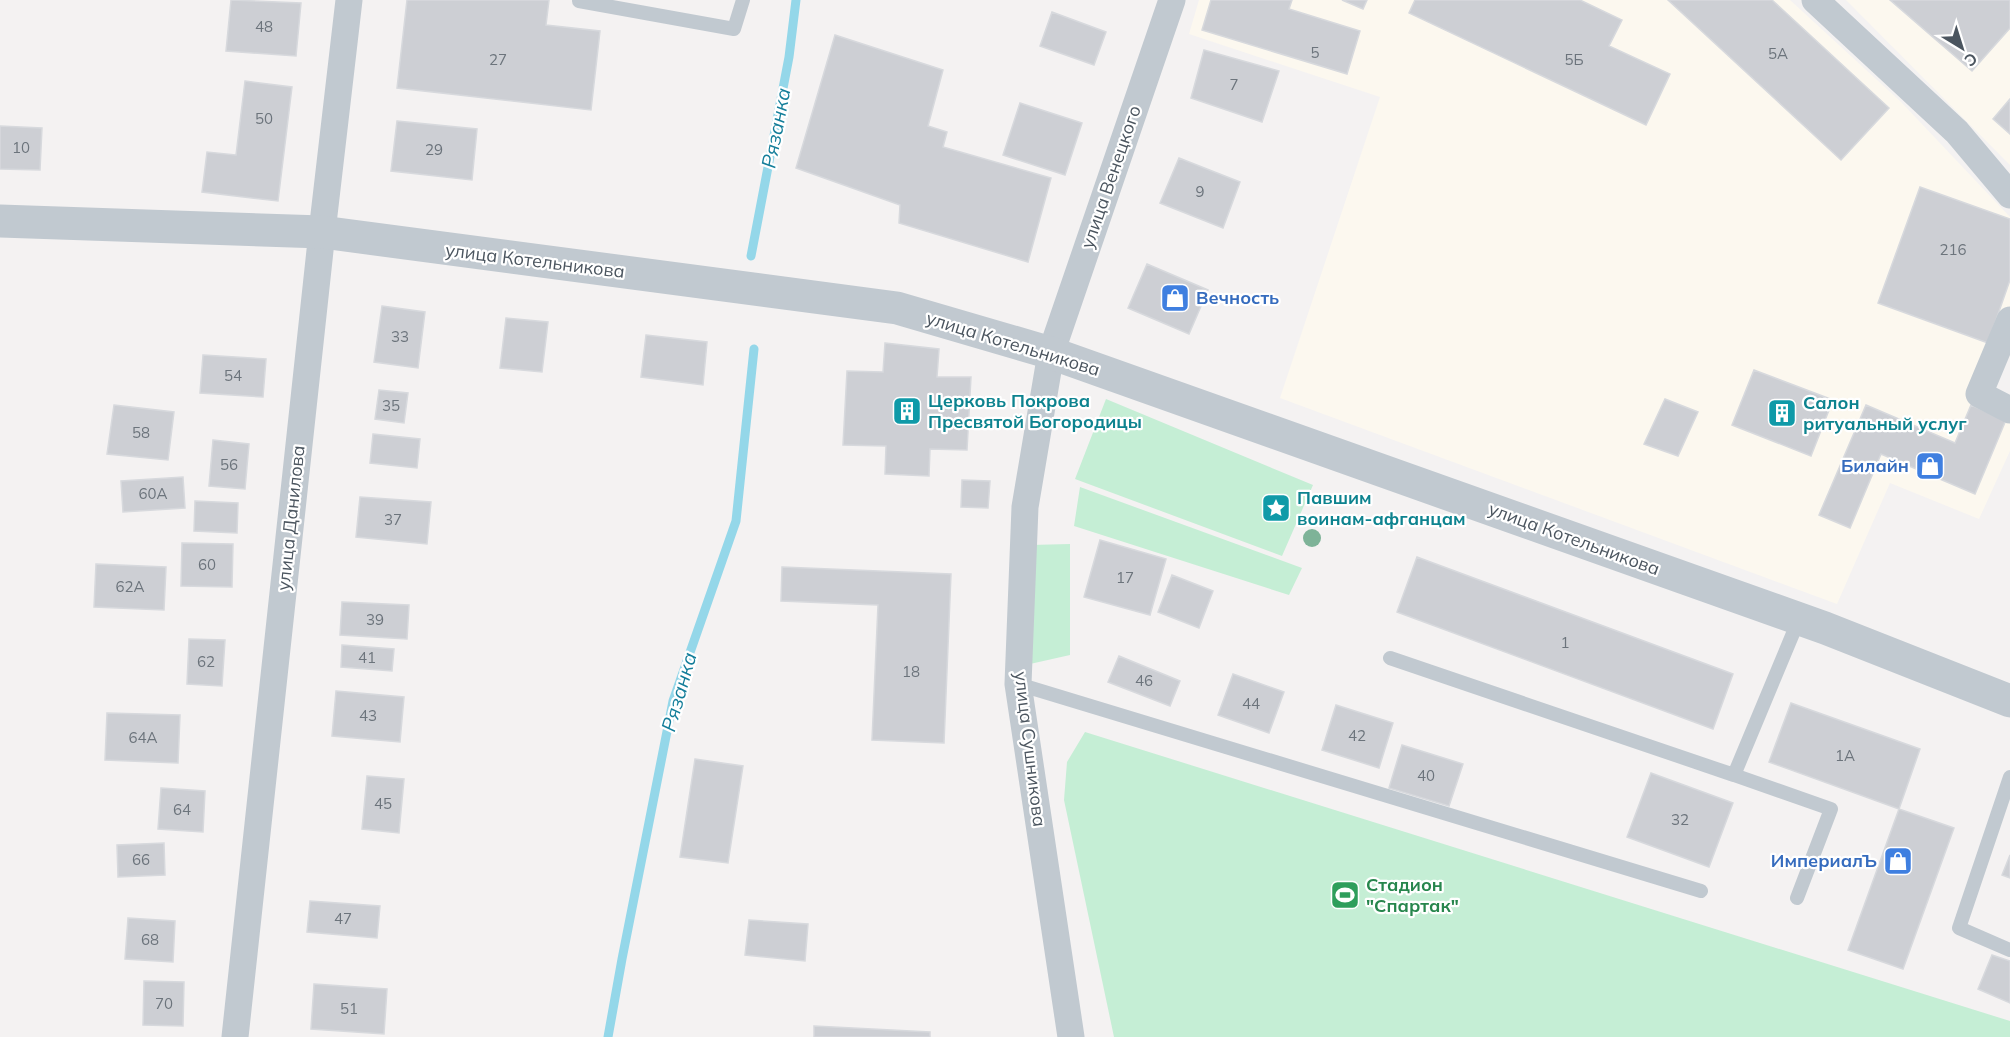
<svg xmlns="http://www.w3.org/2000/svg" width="2010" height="1037" font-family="Mulish,sans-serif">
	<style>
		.commercial { fill: #fcf8ef }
		.green { fill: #c5eed5 }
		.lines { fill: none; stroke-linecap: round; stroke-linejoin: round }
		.stream { stroke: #94d7e9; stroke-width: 9 }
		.building { fill: #cdcfd4; stroke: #d7d9dd; stroke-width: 1.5 }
		.service { stroke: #c1c9d0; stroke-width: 14 }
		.minor { stroke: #c1c9d0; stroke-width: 27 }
		.tertiary { stroke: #c1c9d0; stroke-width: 33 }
		.tree { fill: #7eb398 }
		.labels { text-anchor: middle; stroke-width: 4.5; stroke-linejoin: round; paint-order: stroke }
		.number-label { font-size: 15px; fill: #6c747c }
		.street-label { font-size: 18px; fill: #4b555f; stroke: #fff }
		.shop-label { font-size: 18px; font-weight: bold; fill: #366cbe; stroke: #fff; text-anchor: end }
		.culture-label { font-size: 18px; font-weight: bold; fill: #0d838f; stroke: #fff; text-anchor: start }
		.leisure-label { font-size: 18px; font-weight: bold; fill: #27864d; stroke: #fff; text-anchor: start }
		.water-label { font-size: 20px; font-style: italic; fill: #147e9a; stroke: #fff }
	</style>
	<rect width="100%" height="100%" fill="#f4f2f2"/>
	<path class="commercial" d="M1199 0H1790L1901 102 2010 217V321L1979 394 2010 410V451L1979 519 1890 483 1837 604 1280 398 1380 97 1189 34Z
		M1846 0H2010V165Z"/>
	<path class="green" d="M1106 399 1313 485 1282 556 1075 479Z
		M1080 487 1302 568 1289 595 1074 526Z
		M1070 544V655L1030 664V545Z
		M1085 732 2010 1021V1037H1114L1064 800 1067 762Z"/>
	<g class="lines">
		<path class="stream" d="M751 256 789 57 796 0
			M608 1037 622 959 673 701 736 521 754 349"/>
	</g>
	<path class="building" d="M231 0 301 3 296 56 226 51Z
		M407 0H549L546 25 600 31 591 110 397 88Z
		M1211 0H1292L1289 9 1360 31 1347 74 1202 30Z
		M1342 0H1367L1363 9Z
		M1415 0H1580L1622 20 1609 46 1670 74 1646 125 1409 13Z
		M1668 0H1772L1889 108 1841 160Z
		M1890 0H2010V28L1972 71Z
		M1052 12 1106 32 1094 65 1040 46Z
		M835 35 943 70 928 126 947 132 943 147 1051 178 1028 262 899 223 900 205 796 168Z
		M1204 50 1279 71 1262 122 1191 98Z
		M245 81 292 87 278 201 202 192 207 152 236 155Z
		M2010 99V134L1993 119Z
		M1020 103 1082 123 1065 175 1003 155Z
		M397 121 477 129 472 180 391 171Z
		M0 126 42 128 40 170 0 169Z
		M1179 158 1240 182 1223 228 1160 203Z
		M1920 187 2010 219V280L1988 343 1878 303Z
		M1147 264 1208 290 1189 334 1128 308Z
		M382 306 425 312 418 368 374 362Z
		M506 318 548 322 542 372 500 368Z
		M646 335 707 342 703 385 641 377Z
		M885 343 939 349 937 377H971L967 450 930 449 929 476 885 474 886 446 843 445 847 371 883 372Z
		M203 355 266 359 263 397 200 393Z
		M1754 370 1833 400 1811 456 1732 425Z
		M379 390 408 393 404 423 375 419Z
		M1665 399 1698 412 1678 456 1644 444Z
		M114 405 174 412 168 460 107 454Z
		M1866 405 1955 443 1971 405 2006 420 1975 494 1881 454 1850 528 1819 515Z
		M373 434 420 439 417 468 370 463Z
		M213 440 249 444 245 489 209 486Z
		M183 477 185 508 123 512 121 481Z
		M962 480 990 481 988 508 961 507Z
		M360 497 431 502 427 544 356 537Z
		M195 501 238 503 237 533 194 531Z
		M1100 540 1166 559 1150 615 1084 597Z
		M182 543 233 544 232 587 181 586Z
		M1417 557 1733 674 1713 729 1397 612Z
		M96 564 166 567 164 610 94 607Z
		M782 567 951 574 944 743 872 740 878 605 781 601Z
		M1172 575 1213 591 1199 628 1158 612Z
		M342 602 409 605 407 639 340 635Z
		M189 639 225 640 222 686 187 684Z
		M342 645 394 649 392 671 341 667Z
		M1119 656 1180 681 1170 706 1108 682Z
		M1233 674 1284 692 1269 733 1218 715Z
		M336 691 404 697 400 742 332 736Z
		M1791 703 1920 749 1899 809 1769 762Z
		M1336 705 1393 723 1379 768 1322 750Z
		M107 713 180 715 178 763 105 760Z
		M1402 745 1463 764 1449 806 1389 788Z
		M695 759 743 766 728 863 680 857Z
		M1651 773 1733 803 1709 867 1627 837Z
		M367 776 404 779 399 833 362 829Z
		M161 788 205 791 203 832 158 829Z
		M1899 809 1954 828 1903 969 1848 950Z
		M164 843 165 875 118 877 117 845Z
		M2010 855V878L2002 875Z
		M310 901 380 906 377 938 307 932Z
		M128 918 175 921 173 962 125 959Z
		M749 920 808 924 805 961 745 955Z
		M1992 955 2010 961V1003L1978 989Z
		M144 981 184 982 183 1026 143 1025Z
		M314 984 387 989 384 1034 311 1029Z
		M814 1026 930 1032V1037H814Z"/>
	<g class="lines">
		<path class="service" d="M580 0 579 1 734 29 743 0
			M1390 658 1734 775 1799 619
			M1018 684 1701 891
			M1734 775 1831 809 1797 898
			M2010 777 1959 928 2010 950"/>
		<path class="minor" d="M1815 0 1957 132 2010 195
			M2010 320 1979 394 2010 410
			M235 1037 322 232 349 0
			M1071 1037 1018 684 1025 507 1051 353 1172 0"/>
		<path class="tertiary" d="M0 221 322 232 897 308 1051 353 1825 628 2010 701"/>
	</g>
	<circle class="tree" cx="1312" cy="538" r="9"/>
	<defs>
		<g id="shop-square" transform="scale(1.5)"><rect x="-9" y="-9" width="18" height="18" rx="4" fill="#3f7fe0" stroke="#fff"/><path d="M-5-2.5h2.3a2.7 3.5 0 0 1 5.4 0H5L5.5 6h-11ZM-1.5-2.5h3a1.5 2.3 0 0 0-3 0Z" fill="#fff"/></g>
		<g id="building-square" transform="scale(1.5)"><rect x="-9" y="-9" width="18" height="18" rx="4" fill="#0f9aa8" stroke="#fff"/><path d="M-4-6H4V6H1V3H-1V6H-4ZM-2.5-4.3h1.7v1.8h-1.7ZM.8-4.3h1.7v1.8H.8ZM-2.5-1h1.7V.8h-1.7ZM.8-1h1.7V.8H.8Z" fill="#fff"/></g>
		<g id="sight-square" transform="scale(1.5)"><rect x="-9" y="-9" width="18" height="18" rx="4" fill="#0f9aa8" stroke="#fff"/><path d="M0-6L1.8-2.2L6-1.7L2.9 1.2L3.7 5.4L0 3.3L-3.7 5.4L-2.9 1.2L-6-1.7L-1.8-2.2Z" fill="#fff"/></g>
		<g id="stadium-square" transform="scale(1.5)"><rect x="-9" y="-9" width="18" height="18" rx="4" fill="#2e9e5b" stroke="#fff"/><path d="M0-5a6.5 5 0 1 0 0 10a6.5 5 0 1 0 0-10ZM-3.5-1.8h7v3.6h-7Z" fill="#fff"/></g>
	</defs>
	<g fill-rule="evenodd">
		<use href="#shop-square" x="1175" y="298"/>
		<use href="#building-square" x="907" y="411"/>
		<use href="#building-square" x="1782" y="413"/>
		<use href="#shop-square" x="1930" y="466"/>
		<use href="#sight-square" x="1276" y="508"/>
		<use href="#shop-square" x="1898" y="861"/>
		<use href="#stadium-square" x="1345" y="895"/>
	</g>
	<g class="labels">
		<g class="number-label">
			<text x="264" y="32">48</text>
			<text x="1315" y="58">5</text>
			<text x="1778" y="59">5А</text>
			<text x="498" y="65">27</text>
			<text x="1574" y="65">5Б</text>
			<text x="1234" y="90">7</text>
			<text x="264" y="124">50</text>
			<text x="21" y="153">10</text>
			<text x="434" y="155">29</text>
			<text x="1200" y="197">9</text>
			<text x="1953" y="255">216</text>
			<text x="400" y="342">33</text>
			<text x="233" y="381">54</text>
			<text x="391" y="411">35</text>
			<text x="141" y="438">58</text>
			<text x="229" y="470">56</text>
			<text x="153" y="499">60А</text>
			<text x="393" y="525">37</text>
			<text x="207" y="570">60</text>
			<text x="1125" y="583">17</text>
			<text x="130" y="592">62А</text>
			<text x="375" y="625">39</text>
			<text x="1565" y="648">1</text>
			<text x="367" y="663">41</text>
			<text x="206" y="667">62</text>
			<text x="911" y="677">18</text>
			<text x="1144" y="686">46</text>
			<text x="1251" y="709">44</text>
			<text x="368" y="721">43</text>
			<text x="1357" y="741">42</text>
			<text x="143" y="743">64А</text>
			<text x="1845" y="761">1А</text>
			<text x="1426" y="781">40</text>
			<text x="383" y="809">45</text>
			<text x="182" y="815">64</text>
			<text x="1680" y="825">32</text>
			<text x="141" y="865">66</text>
			<text x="343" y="924">47</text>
			<text x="150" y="945">68</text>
			<text x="164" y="1009">70</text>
			<text x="349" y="1014">51</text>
		</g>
		<g class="street-label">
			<text transform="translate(1111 177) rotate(-71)" y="6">улица Венецкого</text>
			<text transform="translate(535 261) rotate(7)" y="6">улица Котельникова</text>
			<text transform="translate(1013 344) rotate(17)" y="6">улица Котельникова</text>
			<text transform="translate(291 518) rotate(-84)" y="6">улица Данилова</text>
			<text transform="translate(1574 539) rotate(20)" y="6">улица Котельникова</text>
			<text transform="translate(1030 749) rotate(83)" y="6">улица Сушникова</text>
		</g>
		<g class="shop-label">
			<text x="1196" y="304" text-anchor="start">Вечность</text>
			<text x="1909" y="472">Билайн</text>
			<text x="1877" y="867">ИмпериалЪ</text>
		</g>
		<g class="culture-label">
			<text x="928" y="407">Церковь Покрова<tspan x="928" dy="21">Пресвятой Богородицы</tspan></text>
			<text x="1803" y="409">Салон<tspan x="1803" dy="21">ритуальный услуг</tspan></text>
			<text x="1297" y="504">Павшим<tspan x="1297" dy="21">воинам-афганцам</tspan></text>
		</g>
		<g class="leisure-label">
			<text x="1366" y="891">Стадион<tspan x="1366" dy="21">"Спартак"</tspan></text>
		</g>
		<g class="water-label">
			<text transform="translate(776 128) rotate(-79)" y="7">Рязанка</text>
			<text transform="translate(679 692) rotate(-74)" y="7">Рязанка</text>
		</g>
	</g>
	<g transform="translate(1962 48) rotate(142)" stroke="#ffffff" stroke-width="4.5" paint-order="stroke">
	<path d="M0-4.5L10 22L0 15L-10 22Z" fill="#4b555f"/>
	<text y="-9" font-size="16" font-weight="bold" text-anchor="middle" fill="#4b555f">С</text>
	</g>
</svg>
